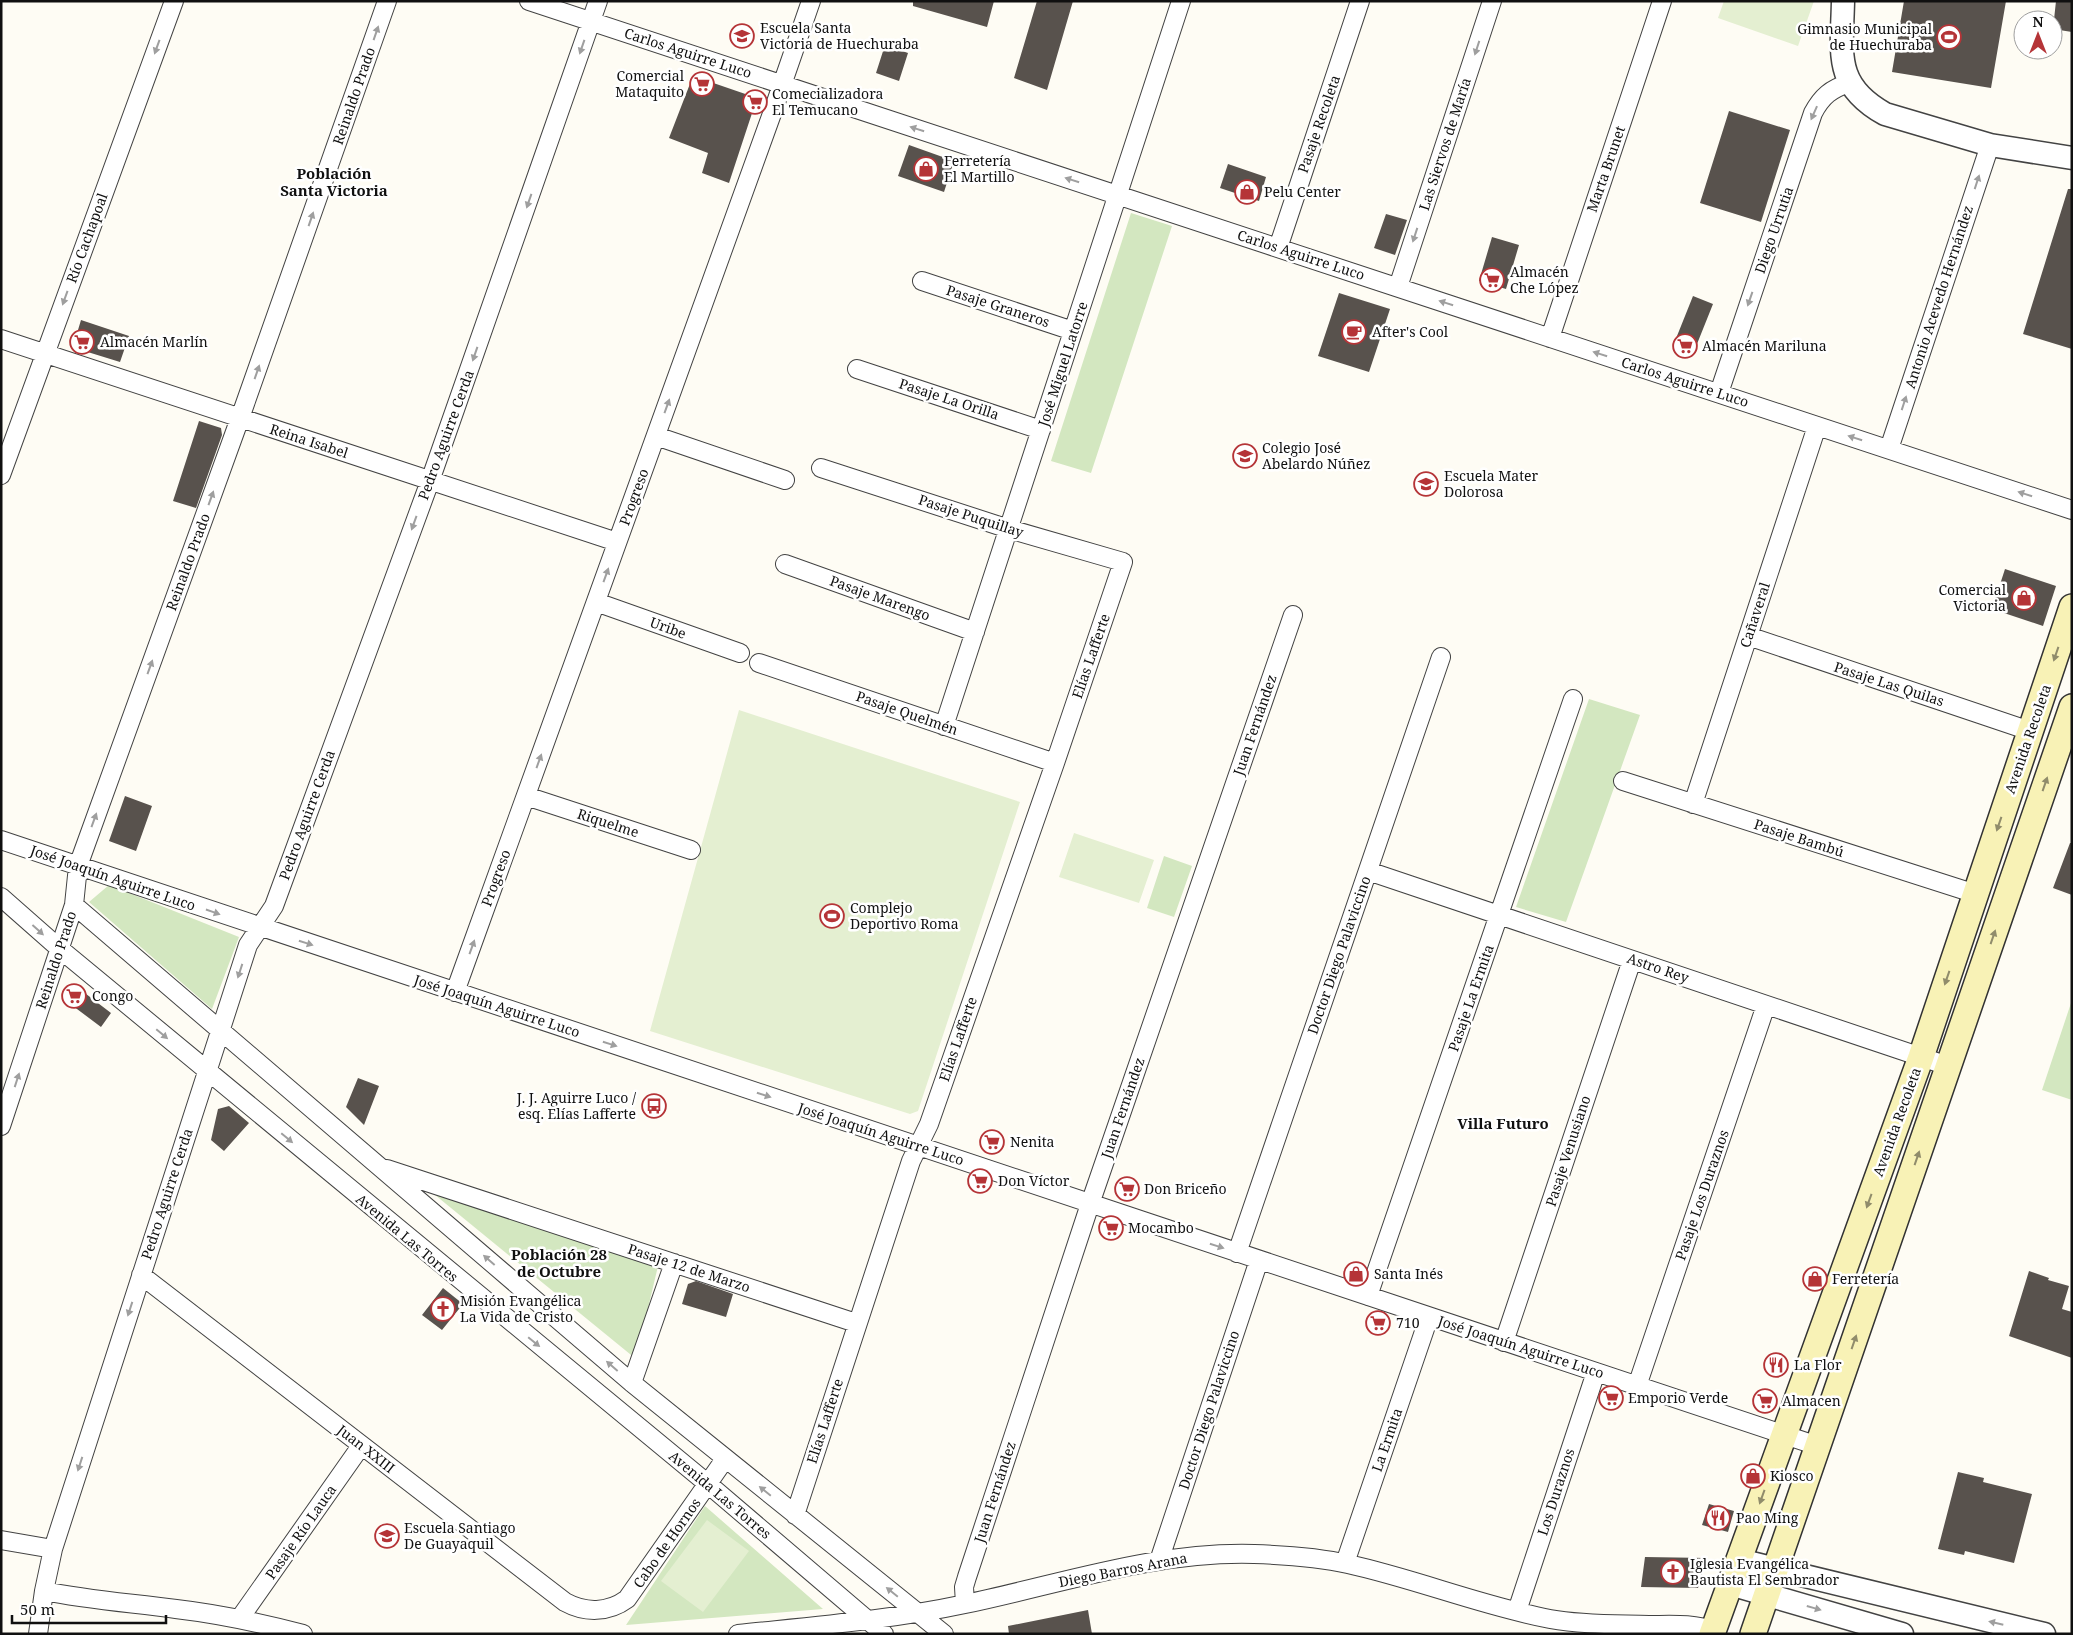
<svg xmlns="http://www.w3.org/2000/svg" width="2073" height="1635" font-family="'Noto Serif',serif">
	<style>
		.green { fill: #d3e7c0 }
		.pitch { fill: #e4efd1 }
		.building { fill: #58524d }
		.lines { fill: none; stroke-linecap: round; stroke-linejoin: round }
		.minor-casing { stroke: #434343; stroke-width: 20 }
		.tertiary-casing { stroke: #434343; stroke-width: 25 }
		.secondary-casing { stroke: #323232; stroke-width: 28 }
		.minor { stroke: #fff; stroke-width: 18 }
		.tertiary { stroke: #fff; stroke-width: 22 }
		.secondary { stroke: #f8f2b6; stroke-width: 25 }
		.oneway { fill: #9f9f9f }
		.oneway2 { fill: #908c6b }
		.labels { text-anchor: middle; stroke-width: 5; stroke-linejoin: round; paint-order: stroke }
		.poi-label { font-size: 14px; fill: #101010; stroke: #fff; text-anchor: start }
		.street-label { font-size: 14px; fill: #101010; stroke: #fff }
		.neighbourhood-label { font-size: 15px; font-weight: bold; fill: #101010; stroke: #fff }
	</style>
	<rect width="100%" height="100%" fill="#fefcf4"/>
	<path class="green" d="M1131 213 1172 226 1091 473 1051 461Z
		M1589 699 1640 715 1566 922 1516 907Z
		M1164 856 1192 866 1174 917 1147 908Z
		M109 885 239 937 212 1009 89 902Z
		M2072 1000V1100L2042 1090Z
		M429 1190 658 1266 636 1359Z
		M705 1506 823 1609 626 1625Z"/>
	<path class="pitch" d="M1724 1H1814L1798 46 1718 18Z
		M739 710 1020 802 918 1111 910 1114 650 1031Z
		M1074 833 1154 860 1139 903 1059 877Z
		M707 1520 749 1551 703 1612 661 1581Z"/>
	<path class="building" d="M913 1H994L987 27 913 6Z
		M1037 1H1073L1047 90 1014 78Z
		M1904 1H2006L1991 88 1892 72Z
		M2056 1H2072V32L2053 29Z
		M885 45 908 53 899 81 876 73Z
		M693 76 757 98 729 183 702 173 708 153 669 138Z
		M1729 111 1790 130 1761 222 1700 203Z
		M909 145 954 161 944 192 898 176Z
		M1228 164 1266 177 1259 201 1220 188Z
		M2068 189H2072V349L2023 334Z
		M1386 214 1407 220 1395 255 1374 248Z
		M1492 237 1519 245 1506 289 1479 281Z
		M1339 293 1390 309 1369 372 1318 356Z
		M1693 296 1713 304 1693 354 1673 346Z
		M81 320 129 336 120 362 78 349 75 340Z
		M199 421 221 428 222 435 196 508 173 501Z
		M2005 569 2056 586 2043 626 1992 609Z
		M125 796 152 806 136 851 109 841Z
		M2070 843H2072V895L2053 888Z
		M73 984 111 1013 101 1027 69 1003Z
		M358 1078 379 1086 364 1125 346 1107Z
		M229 1106 249 1123 224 1151 211 1140 218 1109Z
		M2029 1271 2049 1278 2048 1280 2069 1286 2062 1309 2072 1312V1358L2009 1336Z
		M696 1281 733 1294 726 1317 682 1304 688 1284Z
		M443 1288 463 1304 442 1330 422 1315Z
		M1958 1472 1984 1478 1983 1482 2032 1494 2014 1563 1965 1551 1964 1555 1938 1549Z
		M1709 1504 1734 1511 1728 1532 1702 1525Z
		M1645 1557 1707 1558 1698 1588 1641 1587Z
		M1088 1610 1092 1634H1009L1008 1626Z"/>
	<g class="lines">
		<g class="minor-casing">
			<path id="minor" d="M529 1 2072 510
				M1278 248 1360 1
				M922 281 1073 331
				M1398 287 1492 1
				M1550 338 1662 1
				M1 339 617 542
				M857 369 1041 430
				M1719 393 1813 113C1822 96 1831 89 1849 83
				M656 436 785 480
				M1889 449 1990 145
				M1 475 174 1
				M785 564 975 632
				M596 602 740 653
				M1748 636 2030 731
				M759 663 1055 763
				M944 726 1181 1
				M1623 781 1976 894
				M526 796 691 850
				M1693 804 1817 426
				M1 840 1818 1446
				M1368 871 1948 1066
				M1 897 60 949 708 1484 884 1634
				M74 905 632 1383 944 1634
				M455 992 774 108 811 1
				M1 1126 74 905 78 866 240 418 387 1
				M387 1169 856 1323
				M1237 1253 1441 657
				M141 1275 565 1602C585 1613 608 1613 627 1599L725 1459
				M1368 1296 1573 699
				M1504 1342 1632 960
				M632 1383 674 1263
				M1637 1386 1766 1005
				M795 1515 911 1161 929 1124 1055 763 1123 562 1009 529 821 468
				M1 1540 53 1549
				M1159 1561 1259 1260
				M1345 1563 1429 1317
				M44 1591C88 1600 132 1603 176 1609 219 1614 261 1623 303 1634
				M965 1604 964 1587 967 1577 1090 1204 1293 615
				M1517 1611 1596 1372
				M240 1618 361 1446
				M38 1634 44 1591 53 1549 248 945 274 906 430 481 598 1
				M738 1634C814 1626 890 1620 965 1604 1061 1584 1156 1551 1254 1554 1285 1555 1318 1557 1348 1564 1416 1579 1482 1606 1550 1619 1583 1625 1616 1624 1649 1625 1670 1625 1694 1623 1713 1631"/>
		</g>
		<g class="tertiary-casing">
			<path id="tertiary" d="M1843 1C1842 53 1833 85 1885 114L1990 145 2072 158
				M1739 1560 2044 1634
				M1730 1584 1902 1634"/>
		</g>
		<g class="secondary-casing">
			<path id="secondary" d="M1712 1634 1921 1057 2072 607
				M1753 1634 2072 707"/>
		</g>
		<use href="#minor" class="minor"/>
		<use href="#tertiary" class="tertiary"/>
		<use href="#secondary" class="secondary"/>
	</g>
	<defs><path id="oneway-solid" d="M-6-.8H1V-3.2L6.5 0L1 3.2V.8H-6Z" transform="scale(1.25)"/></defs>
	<g class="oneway">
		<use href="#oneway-solid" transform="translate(376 33) rotate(-71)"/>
		<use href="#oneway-solid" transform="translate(157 47) rotate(110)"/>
		<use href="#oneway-solid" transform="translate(582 47) rotate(109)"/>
		<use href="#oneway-solid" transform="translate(1477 48) rotate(108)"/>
		<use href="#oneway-solid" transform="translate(1814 113) rotate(114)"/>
		<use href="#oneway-solid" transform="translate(917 129) rotate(-162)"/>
		<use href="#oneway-solid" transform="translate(1072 180) rotate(-162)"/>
		<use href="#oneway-solid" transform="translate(1977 182) rotate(-72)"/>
		<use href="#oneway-solid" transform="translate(529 201) rotate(109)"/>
		<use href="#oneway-solid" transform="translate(311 219) rotate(-71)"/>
		<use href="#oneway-solid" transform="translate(1415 235) rotate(108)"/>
		<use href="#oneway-solid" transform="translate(65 298) rotate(110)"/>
		<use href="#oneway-solid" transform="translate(1750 299) rotate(109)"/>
		<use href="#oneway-solid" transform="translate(1446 303) rotate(-162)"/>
		<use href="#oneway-solid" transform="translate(475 354) rotate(109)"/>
		<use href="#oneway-solid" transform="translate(1600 354) rotate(-162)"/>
		<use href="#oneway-solid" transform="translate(257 372) rotate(-71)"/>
		<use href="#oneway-solid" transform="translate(1904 403) rotate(-72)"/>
		<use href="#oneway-solid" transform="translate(667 406) rotate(-70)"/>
		<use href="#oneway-solid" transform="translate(1855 438) rotate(-162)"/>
		<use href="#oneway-solid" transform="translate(2025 494) rotate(-162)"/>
		<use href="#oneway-solid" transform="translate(211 498) rotate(-70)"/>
		<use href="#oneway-solid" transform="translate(414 523) rotate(110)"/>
		<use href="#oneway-solid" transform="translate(606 575) rotate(-70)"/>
		<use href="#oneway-solid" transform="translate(150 667) rotate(-70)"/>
		<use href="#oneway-solid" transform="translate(539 761) rotate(-70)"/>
		<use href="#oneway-solid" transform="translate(94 820) rotate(-70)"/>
		<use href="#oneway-solid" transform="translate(213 912) rotate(19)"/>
		<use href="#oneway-solid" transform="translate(38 930) rotate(42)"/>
		<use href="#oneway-solid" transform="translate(306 943) rotate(18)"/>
		<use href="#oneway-solid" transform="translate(472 947) rotate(-70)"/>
		<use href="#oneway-solid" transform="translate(240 971) rotate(108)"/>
		<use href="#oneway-solid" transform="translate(162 1034) rotate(40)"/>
		<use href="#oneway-solid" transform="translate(610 1044) rotate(18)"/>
		<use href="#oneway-solid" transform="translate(17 1080) rotate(-72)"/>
		<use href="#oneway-solid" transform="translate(764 1095) rotate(18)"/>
		<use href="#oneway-solid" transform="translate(287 1138) rotate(40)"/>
		<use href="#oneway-solid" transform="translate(1217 1246) rotate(18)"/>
		<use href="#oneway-solid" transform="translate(489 1260) rotate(-139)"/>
		<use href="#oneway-solid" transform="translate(130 1309) rotate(108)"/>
		<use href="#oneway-solid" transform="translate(534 1342) rotate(39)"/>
		<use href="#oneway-solid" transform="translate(612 1366) rotate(-139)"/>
		<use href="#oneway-solid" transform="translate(80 1464) rotate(108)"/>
		<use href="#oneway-solid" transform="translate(765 1491) rotate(-141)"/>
		<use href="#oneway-solid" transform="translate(892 1592) rotate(-141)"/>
		<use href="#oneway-solid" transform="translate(1814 1608) rotate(16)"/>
		<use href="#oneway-solid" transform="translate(1996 1623) rotate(-167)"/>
	</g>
	<g class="oneway2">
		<use href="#oneway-solid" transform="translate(2056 654) rotate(109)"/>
		<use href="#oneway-solid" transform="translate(2045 784) rotate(-71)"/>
		<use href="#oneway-solid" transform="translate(1999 824) rotate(109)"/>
		<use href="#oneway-solid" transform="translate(1993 937) rotate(-71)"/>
		<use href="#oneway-solid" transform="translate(1947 978) rotate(109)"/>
		<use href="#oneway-solid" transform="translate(1917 1158) rotate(-71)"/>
		<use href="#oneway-solid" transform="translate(1869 1201) rotate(110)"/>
		<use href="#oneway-solid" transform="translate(1854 1342) rotate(-71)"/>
		<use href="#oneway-solid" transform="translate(1762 1497) rotate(110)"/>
	</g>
	<defs>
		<g id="school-ring" transform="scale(1.25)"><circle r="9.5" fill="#fff" stroke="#b53437" stroke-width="1.5"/><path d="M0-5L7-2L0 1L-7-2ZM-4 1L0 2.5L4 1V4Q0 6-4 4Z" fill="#b53437"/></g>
		<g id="stadium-ring" transform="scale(1.25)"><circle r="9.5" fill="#fff" stroke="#b53437" stroke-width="1.5"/><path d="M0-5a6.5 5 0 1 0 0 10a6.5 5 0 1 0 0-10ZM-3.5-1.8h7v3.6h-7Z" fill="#b53437"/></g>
		<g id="supermarket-ring" transform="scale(1.25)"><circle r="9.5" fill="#fff" stroke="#b53437" stroke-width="1.5"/><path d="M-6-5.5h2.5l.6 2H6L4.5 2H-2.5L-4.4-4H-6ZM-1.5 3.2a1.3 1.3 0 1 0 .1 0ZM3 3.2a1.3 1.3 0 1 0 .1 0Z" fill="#b53437"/></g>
		<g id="shop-ring" transform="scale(1.25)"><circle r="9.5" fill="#fff" stroke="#b53437" stroke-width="1.5"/><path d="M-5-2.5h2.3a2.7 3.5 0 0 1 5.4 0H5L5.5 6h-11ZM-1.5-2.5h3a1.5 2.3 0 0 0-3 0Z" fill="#b53437"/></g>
		<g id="cafe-ring" transform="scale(1.25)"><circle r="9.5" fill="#fff" stroke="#b53437" stroke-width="1.5"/><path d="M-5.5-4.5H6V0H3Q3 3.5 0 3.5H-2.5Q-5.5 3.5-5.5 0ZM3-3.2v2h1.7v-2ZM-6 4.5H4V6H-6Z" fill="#b53437"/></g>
		<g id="bus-ring" transform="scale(1.25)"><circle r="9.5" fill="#fff" stroke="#b53437" stroke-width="1.5"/><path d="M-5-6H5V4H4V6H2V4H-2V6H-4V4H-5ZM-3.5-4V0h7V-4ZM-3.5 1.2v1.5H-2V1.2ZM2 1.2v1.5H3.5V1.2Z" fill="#b53437"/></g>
		<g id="church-ring" transform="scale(1.25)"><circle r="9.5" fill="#fff" stroke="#b53437" stroke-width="1.5"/><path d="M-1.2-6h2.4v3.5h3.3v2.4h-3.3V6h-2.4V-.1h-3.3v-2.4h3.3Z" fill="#b53437"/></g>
		<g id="restaurant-ring" transform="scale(1.25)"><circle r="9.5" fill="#fff" stroke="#b53437" stroke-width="1.5"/><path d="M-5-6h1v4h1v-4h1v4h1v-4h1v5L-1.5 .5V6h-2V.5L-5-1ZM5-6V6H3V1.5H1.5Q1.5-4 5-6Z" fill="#b53437"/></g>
	</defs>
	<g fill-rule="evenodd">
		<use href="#school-ring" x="742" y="36"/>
		<use href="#stadium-ring" x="1949" y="37"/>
		<use href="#supermarket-ring" x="702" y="84"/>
		<use href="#supermarket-ring" x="755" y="102"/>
		<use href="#shop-ring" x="926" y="169"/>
		<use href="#shop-ring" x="1247" y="192"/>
		<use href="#supermarket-ring" x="1492" y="280"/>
		<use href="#cafe-ring" x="1354" y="332"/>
		<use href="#supermarket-ring" x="82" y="342"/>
		<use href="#supermarket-ring" x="1685" y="346"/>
		<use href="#school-ring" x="1245" y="456"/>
		<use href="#school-ring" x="1426" y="484"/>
		<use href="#shop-ring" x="2024" y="598"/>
		<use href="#stadium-ring" x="832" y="916"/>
		<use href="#supermarket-ring" x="74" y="996"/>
		<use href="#bus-ring" x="654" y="1106"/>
		<use href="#supermarket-ring" x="992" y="1142"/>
		<use href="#supermarket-ring" x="980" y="1181"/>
		<use href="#supermarket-ring" x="1127" y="1189"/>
		<use href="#supermarket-ring" x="1111" y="1228"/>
		<use href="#shop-ring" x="1356" y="1274"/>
		<use href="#shop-ring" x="1815" y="1279"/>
		<use href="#church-ring" x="443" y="1309"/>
		<use href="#supermarket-ring" x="1378" y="1323"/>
		<use href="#restaurant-ring" x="1776" y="1365"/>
		<use href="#supermarket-ring" x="1611" y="1398"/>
		<use href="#supermarket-ring" x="1765" y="1401"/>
		<use href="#shop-ring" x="1753" y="1476"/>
		<use href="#restaurant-ring" x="1718" y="1518"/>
		<use href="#school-ring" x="387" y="1536"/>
		<use href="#church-ring" x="1673" y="1572"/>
	</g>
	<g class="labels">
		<g class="poi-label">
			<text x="760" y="33">Escuela Santa<tspan x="760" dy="16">Victoria de Huechuraba</tspan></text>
			<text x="1932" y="34" text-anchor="end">Gimnasio Municipal<tspan x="1932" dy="16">de Huechuraba</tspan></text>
			<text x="684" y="81" text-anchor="end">Comercial<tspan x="684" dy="16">Mataquito</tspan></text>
			<text x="772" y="99">Comecializadora<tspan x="772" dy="16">El Temucano</tspan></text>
			<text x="944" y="166">Ferretería<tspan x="944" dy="16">El Martillo</tspan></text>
			<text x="1264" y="197">Pelu Center</text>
			<text x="1510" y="277">Almacén<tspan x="1510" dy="16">Che López</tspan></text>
			<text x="1372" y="337">After's Cool</text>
			<text x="100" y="347">Almacén Marlín</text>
			<text x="1702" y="351">Almacén Mariluna</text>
			<text x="1262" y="453">Colegio José<tspan x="1262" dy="16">Abelardo Núñez</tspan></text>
			<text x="1444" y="481">Escuela Mater<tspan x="1444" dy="16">Dolorosa</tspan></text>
			<text x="2006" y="595" text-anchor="end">Comercial<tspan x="2006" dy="16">Victoria</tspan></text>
			<text x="850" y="913">Complejo<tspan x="850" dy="16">Deportivo Roma</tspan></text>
			<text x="92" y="1001">Congo</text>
			<text x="636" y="1103" text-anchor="end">J. J. Aguirre Luco /<tspan x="636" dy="16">esq. Elías Lafferte</tspan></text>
			<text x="1010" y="1147">Nenita</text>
			<text x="998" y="1186">Don Víctor</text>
			<text x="1144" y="1194">Don Briceño</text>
			<text x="1128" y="1233">Mocambo</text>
			<text x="1374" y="1279">Santa Inés</text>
			<text x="1832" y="1284">Ferretería</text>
			<text x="460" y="1306">Misión Evangélica<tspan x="460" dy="16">La Vida de Cristo</tspan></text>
			<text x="1396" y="1328">710</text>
			<text x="1794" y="1370">La Flor</text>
			<text x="1628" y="1403">Emporio Verde</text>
			<text x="1782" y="1406">Almacen</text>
			<text x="1770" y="1481">Kiosco</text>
			<text x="1736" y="1523">Pao Ming</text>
			<text x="404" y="1533">Escuela Santiago<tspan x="404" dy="16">De Guayaquil</tspan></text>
			<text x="1690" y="1569">Iglesia Evangélica<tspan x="1690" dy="16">Bautista El Sembrador</tspan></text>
		</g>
		<g class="street-label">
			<text transform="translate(688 53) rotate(18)" y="5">Carlos Aguirre Luco</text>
			<text transform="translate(354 96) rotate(-71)" y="5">Reinaldo Prado</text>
			<text transform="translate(1319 124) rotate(-71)" y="5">Pasaje Recoleta</text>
			<text transform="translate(1445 144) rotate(-72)" y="5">Las Siervos de María</text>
			<text transform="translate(1606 169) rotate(-71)" y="5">Marta Brunet</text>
			<text transform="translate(1774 230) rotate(-71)" y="5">Diego Urrutia</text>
			<text transform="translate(87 238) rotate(-70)" y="5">Río Cachapoal</text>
			<text transform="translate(1301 255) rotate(18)" y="5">Carlos Aguirre Luco</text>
			<text transform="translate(1939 297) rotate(-72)" y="5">Antonio Acevedo Hernández</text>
			<text transform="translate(998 306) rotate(18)" y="5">Pasaje Graneros</text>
			<text transform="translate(1063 364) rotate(-72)" y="5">José Miguel Latorre</text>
			<text transform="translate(1685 382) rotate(18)" y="5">Carlos Aguirre Luco</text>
			<text transform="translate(949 399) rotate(18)" y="5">Pasaje La Orilla</text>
			<text transform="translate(446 435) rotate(-70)" y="5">Pedro Aguirre Cerda</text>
			<text transform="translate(309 441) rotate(18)" y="5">Reina Isabel</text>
			<text transform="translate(634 497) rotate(-70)" y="5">Progreso</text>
			<text transform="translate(971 516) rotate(18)" y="5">Pasaje Puquillay</text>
			<text transform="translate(188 562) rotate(-70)" y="5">Reinaldo Prado</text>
			<text transform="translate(880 598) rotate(20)" y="5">Pasaje Marengo</text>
			<text transform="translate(1755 615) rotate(-72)" y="5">Cañaveral</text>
			<text transform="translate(668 628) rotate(20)" y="5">Uribe</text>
			<text transform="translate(1091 656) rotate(-71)" y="5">Elías Lafferte</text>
			<text transform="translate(1889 684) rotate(18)" y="5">Pasaje Las Quilas</text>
			<text transform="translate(907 713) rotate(19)" y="5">Pasaje Quelmén</text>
			<text transform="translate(1255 725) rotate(-71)" y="5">Juan Fernández</text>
			<text transform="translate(2028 739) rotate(-71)" y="5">Avenida Recoleta</text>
			<text transform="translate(307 815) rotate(-70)" y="5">Pedro Aguirre Cerda</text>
			<text transform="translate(608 823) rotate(18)" y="5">Riquelme</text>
			<text transform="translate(1799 838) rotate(18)" y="5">Pasaje Bambú</text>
			<text transform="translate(113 878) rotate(19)" y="5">José Joaquín Aguirre Luco</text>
			<text transform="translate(496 878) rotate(-70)" y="5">Progreso</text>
			<text transform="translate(1339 955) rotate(-71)" y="5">Doctor Diego Palaviccino</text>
			<text transform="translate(56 960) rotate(-72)" y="5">Reinaldo Prado</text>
			<text transform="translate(1658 968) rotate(19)" y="5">Astro Rey</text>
			<text transform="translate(1471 998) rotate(-71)" y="5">Pasaje La Ermita</text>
			<text transform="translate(497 1006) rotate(18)" y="5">José Joaquín Aguirre Luco</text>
			<text transform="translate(958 1039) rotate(-71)" y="5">Elías Lafferte</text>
			<text transform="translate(1123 1108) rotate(-71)" y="5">Juan Fernández</text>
			<text transform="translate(1897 1122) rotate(-70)" y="5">Avenida Recoleta</text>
			<text transform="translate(881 1134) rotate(18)" y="5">José Joaquín Aguirre Luco</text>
			<text transform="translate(1568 1151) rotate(-72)" y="5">Pasaje Venusiano</text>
			<text transform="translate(167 1194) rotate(-72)" y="5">Pedro Aguirre Cerda</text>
			<text transform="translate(1702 1195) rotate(-71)" y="5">Pasaje Los Duraznos</text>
			<text transform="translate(407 1238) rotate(40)" y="5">Avenida Las Torres</text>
			<text transform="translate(689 1268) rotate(18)" y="5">Pasaje 12 de Marzo</text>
			<text transform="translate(1521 1347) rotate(18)" y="5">José Joaquín Aguirre Luco</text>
			<text transform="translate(1209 1410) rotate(-72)" y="5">Doctor Diego Palaviccino</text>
			<text transform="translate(825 1421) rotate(-72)" y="5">Elías Lafferte</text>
			<text transform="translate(1387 1440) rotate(-71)" y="5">La Ermita</text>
			<text transform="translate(366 1449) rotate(38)" y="5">Juan XXIII</text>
			<text transform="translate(995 1492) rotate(-72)" y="5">Juan Fernández</text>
			<text transform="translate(1556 1492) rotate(-72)" y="5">Los Duraznos</text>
			<text transform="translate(720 1495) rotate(40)" y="5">Avenida Las Torres</text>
			<text transform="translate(301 1532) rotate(-55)" y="5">Pasaje Río Lauca</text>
			<text transform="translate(667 1543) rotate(-55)" y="5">Cabo de Hornos</text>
			<text transform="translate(1123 1570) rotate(-11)" y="5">Diego Barros Arana</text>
		</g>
		<g class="neighbourhood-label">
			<text x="334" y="179">Población<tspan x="334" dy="17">Santa Victoria</tspan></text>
			<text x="1503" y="1129">Villa Futuro</text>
			<text x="559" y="1260">Población 28<tspan x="559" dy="17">de Octubre</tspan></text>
		</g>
	</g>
	<rect width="2073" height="1635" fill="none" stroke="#101010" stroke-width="5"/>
	<g transform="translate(2038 35)"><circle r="24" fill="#ffffff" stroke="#9f9f9f"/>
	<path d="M0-4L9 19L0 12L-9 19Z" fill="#b53437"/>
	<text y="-8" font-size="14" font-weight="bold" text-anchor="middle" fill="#101010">N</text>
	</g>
	<path d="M12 1615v8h154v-8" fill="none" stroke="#101010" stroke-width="2.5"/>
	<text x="20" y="1615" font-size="15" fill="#101010" stroke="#ffffff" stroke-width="4" paint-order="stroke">50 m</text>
</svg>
